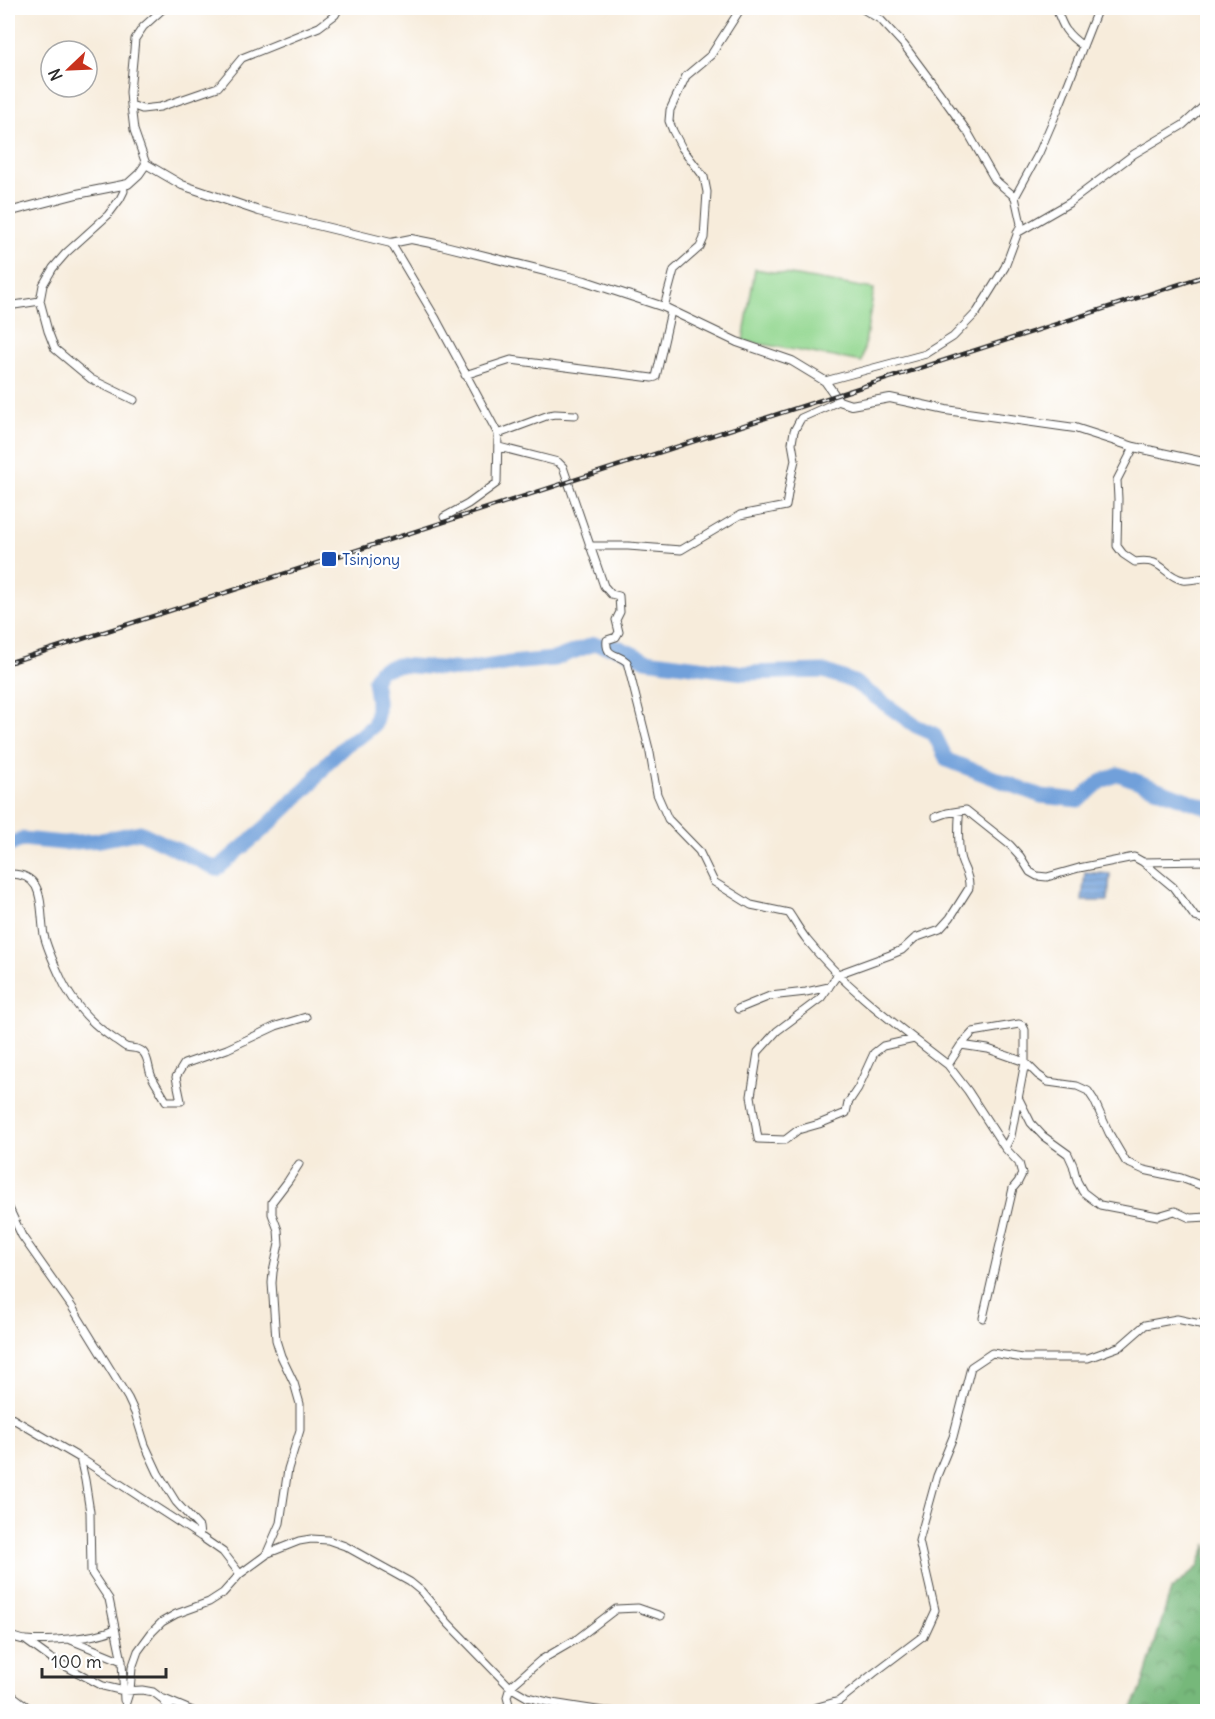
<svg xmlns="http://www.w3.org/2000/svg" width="1215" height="1719" font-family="Delius,sans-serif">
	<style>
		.forest { fill: url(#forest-crowns); stroke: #507252; stroke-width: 1.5 }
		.garden { fill: #93d790; stroke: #5f815e; stroke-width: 1.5 }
		.water { fill: url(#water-rules); stroke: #4e6682; stroke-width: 1.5 }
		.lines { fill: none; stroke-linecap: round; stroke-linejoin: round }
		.river { stroke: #71a0da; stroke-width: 15 }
		.minor-casing { stroke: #4a4845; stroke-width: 9 }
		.tertiary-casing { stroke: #4a4845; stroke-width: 10 }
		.minor { stroke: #fff; stroke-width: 7 }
		.tertiary { stroke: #fff; stroke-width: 8 }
		.rail-casing { stroke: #2b2b2b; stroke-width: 4.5 }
		.rail { stroke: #fff; stroke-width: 2; stroke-dasharray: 7; stroke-linecap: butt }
		.transit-dot { fill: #1a4fb4; stroke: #fff; stroke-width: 2 }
		.labels { text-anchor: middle; stroke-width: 4.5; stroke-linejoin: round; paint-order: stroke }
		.transit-label { font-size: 16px; fill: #164399; stroke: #fff; text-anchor: start }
	</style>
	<defs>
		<pattern id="forest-crowns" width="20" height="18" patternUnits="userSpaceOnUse" patternTransform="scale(1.5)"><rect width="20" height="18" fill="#76b87a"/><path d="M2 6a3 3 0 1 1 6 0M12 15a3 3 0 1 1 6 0" fill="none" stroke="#619664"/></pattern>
		<pattern id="water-rules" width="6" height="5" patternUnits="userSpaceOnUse" patternTransform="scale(1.5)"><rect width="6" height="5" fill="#71a0da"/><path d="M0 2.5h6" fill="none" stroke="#5d83b1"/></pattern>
	</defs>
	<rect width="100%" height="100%" fill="#fff"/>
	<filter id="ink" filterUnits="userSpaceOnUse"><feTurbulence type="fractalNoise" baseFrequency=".0167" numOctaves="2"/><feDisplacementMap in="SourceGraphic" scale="12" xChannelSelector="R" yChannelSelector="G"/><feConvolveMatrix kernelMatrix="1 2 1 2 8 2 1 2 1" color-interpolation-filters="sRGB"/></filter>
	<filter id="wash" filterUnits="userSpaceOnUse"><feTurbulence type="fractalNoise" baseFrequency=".008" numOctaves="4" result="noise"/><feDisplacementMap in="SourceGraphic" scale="24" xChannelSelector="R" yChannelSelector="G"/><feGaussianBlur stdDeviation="1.35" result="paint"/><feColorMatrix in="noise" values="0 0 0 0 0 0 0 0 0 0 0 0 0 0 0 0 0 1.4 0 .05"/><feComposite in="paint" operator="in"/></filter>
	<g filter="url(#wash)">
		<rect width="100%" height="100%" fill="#f7ecdb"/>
		<path class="forest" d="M1207 1544V1711H1130L1141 1689 1171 1590 1198 1567Z"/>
		<path class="garden" d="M755 269 874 289 862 362 743 341Z"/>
		<path class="water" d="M1085 872 1110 874 1108 901H1082Z"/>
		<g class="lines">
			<path class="river" d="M8 846 22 839 63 843 101 840 140 832 217 869 266 827 309 786 328 762 347 744 362 735 374 725 377 714V700L374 680 380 670 398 665 466 670 510 663 554 659 594 644 620 648 646 660 744 673 824 671 854 682 916 726 934 734 947 760 1041 796 1079 800 1100 782 1118 774 1208 808"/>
		</g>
	</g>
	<g filter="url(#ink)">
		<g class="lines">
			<g class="minor-casing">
				<path id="minor" d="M861 8 881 20 904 45 936 88 967 131 995 180 1015 197
					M1056 8C1063 27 1065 33 1083 46
					M131 105 142 109 160 107 218 87 242 58 319 27 335 15 339 8
					M146 164 134 130 131 105 130 92 135 39 143 27 164 8
					M123 185 124 191 120 199 108 215 66 253 53 268 43 285 40 301 48 331 55 349 91 379 134 400
					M1017 233 1069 203 1134 154 1183 125 1208 102
					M391 243 435 317 498 434 497 483 468 504 444 517
					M8 306 40 301
					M664 307 674 270 700 247 704 238 707 192 704 177 682 148 673 131 669 121 670 110 686 76 711 55 741 8
					M465 375 511 360 652 378 656 377 671 311
					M825 381 926 354 953 337 977 312 1005 267 1021 224 1015 197 1039 153 1061 102 1098 8
					M498 434 549 415 555 414 575 415
					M499 447 558 462 563 467 604 586 611 594 619 596 620 612 616 620 619 632 616 637 607 640C605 657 617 653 627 662L650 753 657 794 668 819 699 851 714 882 751 905 789 913C795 922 800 931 807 940 846 989 898 1026 948 1065
					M1134 447 1117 480 1118 499 1117 546 1123 554 1135 562C1163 557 1162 575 1183 580 1190 581 1200 578 1208 578
					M589 546H628L681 550 740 515 786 506 790 482 795 460 792 443 794 431 801 418 839 401
					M936 817 947 813 966 810 1010 845 1020 856 1030 872 1037 876 1047 877 1079 868 1134 857 1143 862 1173 887 1195 917 1208 921
					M1143 862 1208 861
					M8 874C47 872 39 908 44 935 47 948 53 961 59 974 71 1002 89 1022 114 1039 118 1041 122 1045 126 1047 132 1049 138 1047 143 1052 149 1058 148 1069 152 1077 156 1085 162 1093 166 1101H181L176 1077 184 1064 227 1049 276 1026 306 1017
					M738 1009 770 996 806 992 829 987
					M914 1039 883 1046 874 1053 858 1088 848 1103 846 1113 819 1124 798 1130 785 1140 758 1139 751 1096 758 1052 777 1031 821 998 838 974 890 955 902 950 915 938 940 929 950 918 969 888C970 876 964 870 961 860 958 852 958 819 960 811
					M961 1045 988 1049 1025 1062 1038 1075 1048 1082 1077 1086 1088 1091 1094 1100 1109 1133 1126 1162 1144 1170 1181 1178 1208 1188
					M1019 1099 1031 1123 1043 1136 1068 1154 1073 1165 1077 1181 1083 1192 1100 1205 1158 1216 1175 1211 1190 1218 1208 1217
					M8 1206 22 1236 72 1307 128 1398 135 1413 145 1445 158 1473 176 1502 199 1527 200 1536
					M983 1318 1013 1188 1018 1182 1022 1174 1019 1163 1005 1148 968 1091 948 1065 961 1045 973 1032 1019 1024 1023 1026 1025 1030V1062L1011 1136 1005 1148
					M8 1416 80 1458 200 1536 223 1552 240 1574 223 1593 209 1602 176 1614 162 1622 152 1632 138 1651 132 1668 130 1690 123 1712
					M80 1458 85 1480 90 1512 91 1572 109 1599 122 1661 124 1700
					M266 1554 299 1541 311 1539 328 1540 345 1546 410 1582 421 1591 448 1623 510 1687 527 1697 552 1703 603 1711 626 1712
					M240 1574 266 1555 280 1523 288 1469 300 1430V1404L294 1383 281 1356 276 1340 272 1283 273 1272 279 1244 278 1230 272 1214V1202L288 1181 299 1164
					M8 1636C14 1636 19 1640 26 1640 45 1642 98 1638 114 1629
					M25 1640 50 1658 103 1686 124 1691 142 1690 153 1692 161 1698 172 1712
					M71 1640 122 1661
					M8 1692 34 1712
					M164 1699 195 1712
					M511 1712 507 1697 510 1687 541 1660 577 1639 616 1609 638 1608 661 1616
					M800 1712 839 1701 874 1673 923 1636 935 1610 919 1541 937 1476 953 1437 971 1367 992 1353 1023 1358H1088L1121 1346 1145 1325 1177 1319 1200 1324 1208 1318"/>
			</g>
			<g class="tertiary-casing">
				<path id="tertiary" d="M8 212 77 194 128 184 139 174 146 164 182 185 259 211 391 243 411 239 441 245 585 281 664 307 737 342 792 361 825 381 839 401 851 405 890 398 946 410 1075 428 1134 447 1208 463"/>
			</g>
			<use href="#minor" class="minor"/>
			<use href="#tertiary" class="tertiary"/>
			<g class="rail-casing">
				<path id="rail" d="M8 663 1208 275"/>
			</g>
			<use href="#rail" class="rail"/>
		</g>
	</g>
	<rect class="transit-dot" x="321" y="551" width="16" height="16" rx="3"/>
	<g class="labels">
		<g class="transit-label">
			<text x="342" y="565">Tsinjony</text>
		</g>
	</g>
	<rect width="1215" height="1719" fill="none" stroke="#fff" stroke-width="30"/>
	<g transform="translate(69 69) rotate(247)"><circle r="28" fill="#ffffff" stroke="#aaaaaa" stroke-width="1.5"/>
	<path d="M0-4.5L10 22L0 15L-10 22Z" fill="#c8321e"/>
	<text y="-9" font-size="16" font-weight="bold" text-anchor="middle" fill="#2b2b2b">N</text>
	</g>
	<path d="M42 1668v9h124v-9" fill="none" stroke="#2b2b2b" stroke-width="3"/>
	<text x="51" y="1668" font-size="18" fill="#2b2b2b" stroke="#ffffff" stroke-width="4.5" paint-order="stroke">100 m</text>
</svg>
